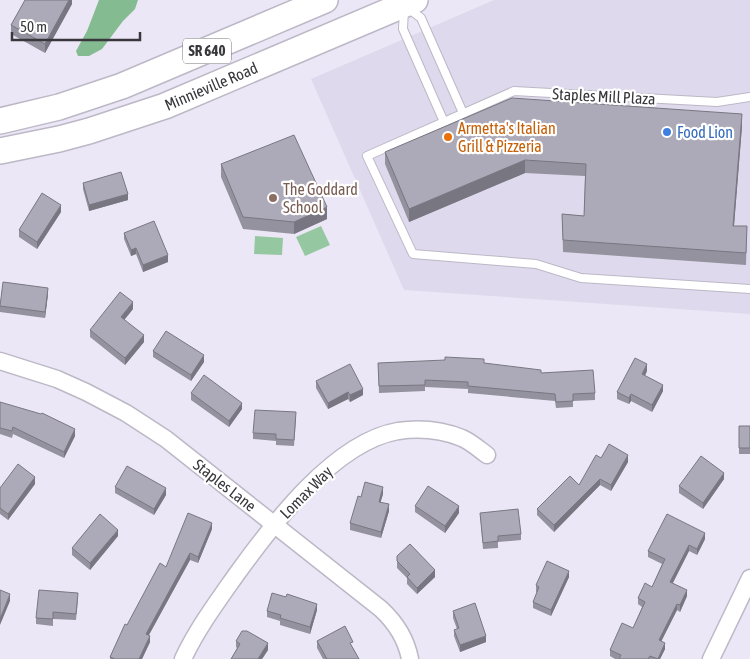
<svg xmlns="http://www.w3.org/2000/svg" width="750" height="659" font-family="'Asap Condensed',sans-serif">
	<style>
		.built { fill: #dfd9ed }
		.green { fill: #95c8a0 }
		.forest { fill: #85bb91 }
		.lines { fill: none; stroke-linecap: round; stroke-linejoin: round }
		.service-casing { stroke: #bcb8c6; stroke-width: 10 }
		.minor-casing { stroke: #bcb8c6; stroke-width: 19 }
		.primary-casing { stroke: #bcb8c6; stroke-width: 28 }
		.service { stroke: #fff; stroke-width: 8 }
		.minor { stroke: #fff; stroke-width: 16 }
		.primary { stroke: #fff; stroke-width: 25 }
		.wall { fill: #94929e }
		.shaded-wall { fill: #787781 }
		.building { fill: #acaab8; stroke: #787781 }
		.shop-dot { fill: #3f7fe0; stroke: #fff; stroke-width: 2 }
		.food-dot { fill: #e8710a; stroke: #fff; stroke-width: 2 }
		.education-dot { fill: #8d6e63; stroke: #fff; stroke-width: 2 }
		.labels { text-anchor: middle; stroke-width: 4.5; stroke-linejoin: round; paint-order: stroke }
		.shield { fill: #fff; stroke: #747376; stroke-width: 1 }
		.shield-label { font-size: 15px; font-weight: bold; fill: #38373c }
		.street-label { font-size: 16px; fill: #38373c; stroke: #fff }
		.food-label { font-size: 16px; fill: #c56008; stroke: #fff; text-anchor: start }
		.shop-label { font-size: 16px; fill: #366cbe; stroke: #fff; text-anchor: start }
		.education-label { font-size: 16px; fill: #785e54; stroke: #fff; text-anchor: start }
	</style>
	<rect width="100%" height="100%" fill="#ece7f6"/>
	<path class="built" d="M494 0H750V314L404 290 311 79Z"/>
	<path class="green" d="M321 226 330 245 305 256 296 237Z
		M255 236 283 238 282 255 254 254Z"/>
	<path class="forest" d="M99 0H138L135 9 123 21 102 49 89 56H78L76 51 87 31Z"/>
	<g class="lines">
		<g class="service-casing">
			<path id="service" d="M408 8 421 18 463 113
				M404 9 403 29 444 122
				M750 97 717 102 514 91 367 156 413 254 536 264 581 278 750 289"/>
		</g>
		<g class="minor-casing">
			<path id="minor" d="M0 361 57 379 86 392 126 413 166 439 381 609C396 623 406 638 410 659
				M183 659C197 629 217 602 236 575 272 525 334 442 398 431 419 428 442 430 462 438 471 442 479 449 487 455
				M711 659 750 578"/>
		</g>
		<g class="primary-casing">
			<path id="primary" d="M0 121 59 107 122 86 325 0
				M0 151 59 139 89 131 165 106 415 0"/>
		</g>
		<use href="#service" class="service"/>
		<use href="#minor" class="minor"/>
		<use href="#primary" class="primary"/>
	</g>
	<path class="wall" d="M72 0V4L45 53 11 34V25Z
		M742 126 734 226H747L746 265 563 252 562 214 584 216 585 176 525 173 409 222 385 164V152Z
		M221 164 327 219 294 234 243 229 221 177Z
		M83 183 128 200 89 211 83 189Z
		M61 212 37 249 19 237V230Z
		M124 233 168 262 143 272 136 254 131 256 124 239Z
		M48 294 45 318 0 312V305Z
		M133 309 124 320 144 342 125 365 90 337V330Z
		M153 351 204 362 191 381 153 357Z
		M378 363H484L541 373 595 393V400L573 401V407L556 408 555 401 468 393V389L425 387V391L379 393Z
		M647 371 645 376 663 391 652 412 631 401 629 404 617 399V392Z
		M316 381 363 395 350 402 348 399 328 409 316 388Z
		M191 393 242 409 229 427 191 400Z
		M0 402 75 436 64 458 13 434 12 438 0 434Z
		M296 419 294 446 276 445V441L253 439V433Z
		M739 426H750V454H739Z
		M601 458 628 462 611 491 600 485 554 532 537 515V509L579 485Z
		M724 479 703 509 679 493V486Z
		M35 484 8 520 0 514V488Z
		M115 487 166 495 154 515 115 493Z
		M383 494 380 502 389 511 381 538 350 530V523L361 497Z
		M415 506 459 513 445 533 415 512Z
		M480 513 521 534V540L498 542V548L483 549Z
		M212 529 198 563 190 560 149 635 150 642 142 659H110V657L127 625 166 567Z
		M118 536 90 570 72 555V548Z
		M705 539 697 555 689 551 673 583 687 596 680 612 677 610 661 641 665 649 660 659H615L610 656V650L633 628 642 607 638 604V598L652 587 662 564 648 557V551Z
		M397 556 435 577 417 594 407 584V578L397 568Z
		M569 577 551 616 533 608V602L537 592H536V585Z
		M286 597 317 610 310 634 280 625V621L267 617V611Z
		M78 600 76 620 53 619V626L36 624V618Z
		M453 611 486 642 460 652 454 636V630L457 629 453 618Z
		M236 641 268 650 262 659H231L237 648 236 647Z
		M317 641 353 648 359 659H323L317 648Z"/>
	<path class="shaded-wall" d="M69 0H72V4L45 53V44Z
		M742 114V126L733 238V226Z
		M525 160V173L409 222V209Z
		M128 194V200L89 211V205Z
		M61 205V212L37 249V242Z
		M327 207V219L294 234V222Z
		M136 248V254L131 256V250Z
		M168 255V262L143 272V265Z
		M48 288V294L45 318V312Z
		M133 302V309L121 324V317Z
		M144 335V342L125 365V358Z
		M204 355V362L191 381V375Z
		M647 364V371L642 381V374Z
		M663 385V391L652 412V405Z
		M363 389V395L350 402V395Z
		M348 392V399L328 409V403Z
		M631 394V401L629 404V398Z
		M242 403V409L229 427V421Z
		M75 429V436L64 458V452Z
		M628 455V462L611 491V485Z
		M724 473V479L703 509V503Z
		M35 477V484L8 520V514Z
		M600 479V485L554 532V525Z
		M383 487V494L379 508V502Z
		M166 488V495L154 515V509Z
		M389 504V511L381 538V532Z
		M459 506V513L445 533V526Z
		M212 523V529L198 563V557Z
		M118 530V536L90 570V563Z
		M705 533V539L697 555V549Z
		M689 545V551L670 588V582Z
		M190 553V560L146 640V634Z
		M435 570V577L417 594V588Z
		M569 571V577L551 616V610Z
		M687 590V596L680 612V605Z
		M10 594V601L0 625V619Z
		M317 604V610L310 634V627Z
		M677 604V610L659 646V640Z
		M150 636V642L142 659H139Z
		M486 636V642L460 652V645Z
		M268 643V650L262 659H258Z
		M665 643V649L660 659H658Z"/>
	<path class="building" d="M25 0H69L45 44 11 25Z
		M512 98 742 114 733 226H747L746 253 563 240 562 214 584 216 586 164 525 160 409 209 385 152Z
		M294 135 327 207 294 222 243 217 221 164Z
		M121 172 128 194 89 205 83 183Z
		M42 193 61 205 37 242 19 230Z
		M154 221 168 255 143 265 136 248 131 250 124 233Z
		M3 282 48 288 45 312 0 306Z
		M120 292 133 302 121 317 144 335 125 358 90 330Z
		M166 331 204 355 191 375 153 351Z
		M445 357 484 359V363L541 370V373L593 370 595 393 573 394V401L556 402 555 394 468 386V382L425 380V385L379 386 378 363 445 360Z
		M635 358 647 364 642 374 663 385 652 405 631 394 629 398 617 392Z
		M350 364 363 389 350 395 348 392 328 403 316 381Z
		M204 375 242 403 229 421 191 393Z
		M0 402 41 414 42 413 75 429 64 452 13 427 12 431 0 428Z
		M255 410 296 412 294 440 276 439V434L253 433Z
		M739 426H750V448H739Z
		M609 444 628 455 611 485 600 479 554 525 537 509 570 476 579 485 596 455 601 458Z
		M701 456 724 473 703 503 679 486Z
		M18 464 35 477 8 514 0 508V488Z
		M127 466 166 488 154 509 115 487Z
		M365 482 383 487 379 502 389 504 381 532 350 523 358 496 361 497Z
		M428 486 459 506 445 526 415 506Z
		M518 509 521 534 498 536V541L483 543 480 513Z
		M188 513 212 523 198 557 190 553 146 634 150 636 139 659H115L110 657 125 624 127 625 160 563 166 567Z
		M100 514 118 530 90 563 72 548Z
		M667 514 705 533 697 549 689 545 670 582 687 590 680 605 677 604 659 640 665 643 658 659 650 656 648 659H619L621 655 610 650 622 623 633 628 645 602 638 598 645 583 652 587 665 559 648 551Z
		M410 544 435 570 417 588 407 577 410 574 397 561V556Z
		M547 561 569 571 551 610 533 602 539 587 536 585Z
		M0 590 10 594 0 619Z
		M39 590 78 593 76 614 53 612V619L36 618Z
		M272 593 286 597 287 594 317 604 310 627 280 618 281 615 267 611Z
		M475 603 486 636 460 645 454 630 459 628 453 611Z
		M345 626 353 642 350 643 359 659H327L317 641Z
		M242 631H247L268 643 258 659H231L240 644 236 641Z"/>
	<circle class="shop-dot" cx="667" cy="132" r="5"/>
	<circle class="food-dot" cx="448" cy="137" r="5"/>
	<circle class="education-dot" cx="273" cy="198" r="5"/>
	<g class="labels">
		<rect class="shield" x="183" y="38.5" width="48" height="25" rx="4"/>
		<g class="shield-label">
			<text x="207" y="56">SR 640</text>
		</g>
		<g class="street-label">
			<text transform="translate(211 86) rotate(-23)" y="6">Minnieville Road</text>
			<text transform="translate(604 96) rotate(3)" y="6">Staples Mill Plaza</text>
			<text transform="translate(225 485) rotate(38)" y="6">Staples Lane</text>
			<text transform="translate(306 492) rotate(-45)" y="6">Lomax Way</text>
		</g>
		<g class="food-label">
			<text x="458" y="134">Armetta's Italian<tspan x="458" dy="18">Grill &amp; Pizzeria</tspan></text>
		</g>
		<g class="shop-label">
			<text x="677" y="138">Food Lion</text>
		</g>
		<g class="education-label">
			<text x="283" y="195">The Goddard<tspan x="283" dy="18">School</tspan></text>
		</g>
	</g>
	<path d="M12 32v8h128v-8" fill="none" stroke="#38373c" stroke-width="2.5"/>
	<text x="20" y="32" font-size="15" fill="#38373c" stroke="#ffffff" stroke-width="4" paint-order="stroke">50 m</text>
</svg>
